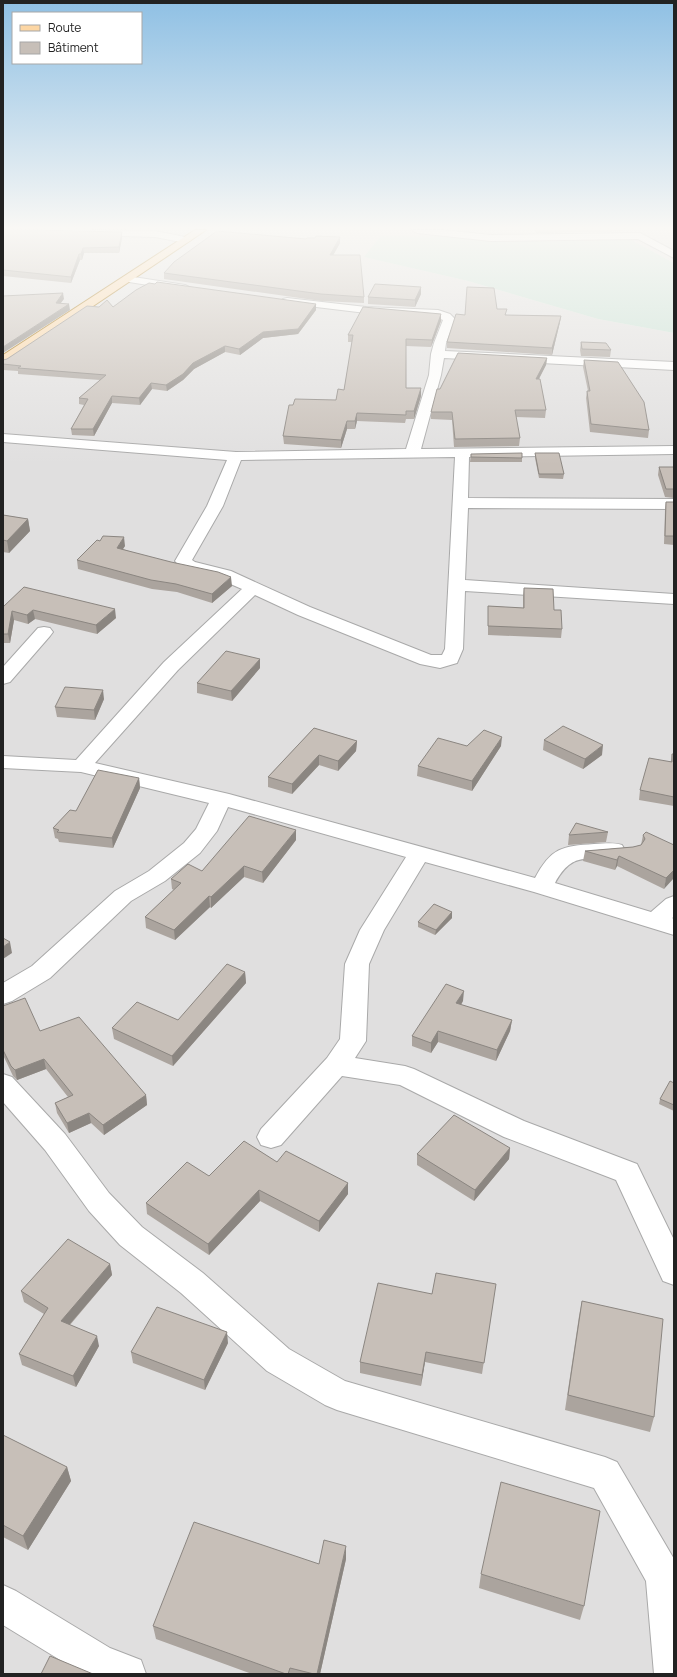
<svg xmlns="http://www.w3.org/2000/svg" width="677" height="1677" font-family="Manrope,sans-serif">
	<style>
		.residential { fill: #e0dfdf }
		.wetland { fill: #c6e0d4 }
		.lines { fill: none; stroke-linecap: round; stroke-linejoin: round }
		.minor-casing { stroke: #a9a9a9; stroke-width: 2 }
		.major-casing { stroke: #a06b00; stroke-width: 2 }
		.minor { fill: #fff; fill-rule: evenodd }
		.major { fill: #fcd6a4; fill-rule: evenodd }
		.wall { fill: #aba49e }
		.shaded-wall { fill: #8b8681 }
		.building { fill: #c7bfb8; stroke: #8b8681 }
	</style>
	<rect width="100%" height="100%" fill="#f2efe9"/>
	<path class="residential" d="M3 230H674V263L626 237 365 257 468 281 598 319 674 333V1674H3Z"/>
	<path class="wetland" d="M381 236 626 237 674 263V333L598 319 468 281 364 257Z"/>
	<g class="lines">
		<g class="minor-casing">
			<path id="minor" d="M92 230 155 231 190 238 191 240 186 243 155 237 88 235 87 233Z
				M412 230H443L491 235 640 233 674 251V258L638 239 491 241 417 233Z
				M127 276 185 285 191 288 185 291 123 281 122 279Z
				M287 298 366 307 438 310 450 314 455 319 446 343 445 351 674 362V370L444 358 441 375 421 449 674 446V454L469 457 468 498 674 499V509L468 508 465 580 674 594V604L465 591 463 649 457 663 440 668 420 664 298 615 255 595 178 670 95 763 229 794 535 878C551 848 562 846 594 844 604 844 612 842 622 845L625 850 622 855C590 863 574 848 555 883L651 912 666 899 674 896V917L672 918 674 919V935L534 892 425 862 384 930 369 964 366 1041 355 1058 405 1066 414 1069 524 1121 637 1164 674 1240V1285L663 1281 616 1180 504 1137 400 1085 342 1076 281 1145 271 1148 261 1145 257 1137 261 1129 327 1058 340 1039 345 964 360 930 406 857 228 807 217 831 200 853 165 881 131 901 50 978 12 1001 3 1004V983L32 966 115 891 149 871 184 843 196 829 209 803 81 772 3 768V756L76 760 164 662 242 589 219 579 183 570 175 561 207 506 227 460 3 442V434L236 452 406 449 429 375 431 354 434 343 443 320 438 318 366 313 283 303 281 301 283 299ZM455 457 445 649 442 655H431L310 607 231 571 195 562 192 560 223 506 241 460Z
				M44 627 50 628 53 632 50 636 10 682 3 684V667L38 628Z
				M3 1074 12 1077 65 1134 109 1193 142 1227 203 1273 289 1349 345 1381 605 1457 617 1462 674 1559V1674H654L646 1581 594 1488 337 1410 325 1405 267 1371 181 1293 120 1245 89 1211 45 1150 3 1102Z
				M3 1585 16 1591 110 1648 141 1660 146 1674H83L3 1625Z"/>
		</g>
		<g class="major-casing">
			<path id="major" d="M195 230H206L7 364 3 365V355Z"/>
		</g>
		<use href="#minor" class="minor"/>
		<use href="#major" class="major"/>
	</g>
	<path class="wall" d="M3 230 122 238 119 253H84L82 260H80L71 283 3 276Z
		M534 230H622V231L537 233Z
		M306 239 340 243 333 255 364 297V303L321 301 164 279V273Z
		M421 294 415 307 368 304V297Z
		M99 307H113L316 310 298 334 263 338 240 355 225 352 194 369 183 380 167 391 152 389 140 405 112 403 94 436 72 435 71 429 84 405 79 404V398L100 380 18 374V371L3 370V360L7 359Z
		M497 309 507 315 561 316 560 322 552 355 447 348V342L465 315Z
		M441 314V321L431 347 406 346V388L421 396 414 419H406L405 423 357 421 355 429H347L341 448 284 444 283 436 293 405 336 400 344 390 352 342H348V335Z
		M581 342 611 350 610 357 581 356 580 350Z
		M547 358 546 365 539 379 546 410 545 418 516 417 520 438 519 446 454 447 452 420 431 419V412L440 389Z
		M584 360 649 430 648 438 590 432 586 398 587 391H588L583 367Z
		M535 453 564 474 563 479 539 478 535 458Z
		M471 454 522 458V462H470Z
		M659 467H674V498L665 497 658 475Z
		M666 502H674V545L664 544 665 510Z
		M3 515 28 519 30 531 9 553 3 552Z
		M125 546 123 549 232 586 212 603 177 592 152 589 78 569 77 560Z
		M524 588 562 629 561 638 488 635V606L523 608V596Z
		M3 607 116 618 97 634 35 619 28 624 14 620 10 643H3Z
		M260 668 232 701 197 693V683Z
		M104 699 95 720 57 717 55 707Z
		M314 728 357 741 356 751 338 771 319 765 292 794 268 787V777Z
		M544 740 602 755 583 769 543 750Z
		M467 746H501L472 791 417 776 418 766Z
		M672 754H674V806L639 800 640 790 671 761Z
		M139 778 140 788 113 848 59 842 58 839 55 838 53 828 76 811Z
		M608 832 606 842 568 845 569 835Z
		M643 835 674 845 664 889 617 866 615 870 583 861 585 851 633 847 641 845Z
		M296 840 263 883 244 877 211 908 210 907 175 940 146 928 145 917 174 890 172 889 171 879 202 871Z
		M452 912V918L435 935 418 927V922Z
		M245 972 246 983 173 1066 114 1039 112 1028 178 1020Z
		M463 1001 461 1005 512 1020 510 1031 496 1061 438 1042 431 1053 412 1046V1036Z
		M3 1006 40 1031 146 1095 147 1105 104 1135 91 1123 69 1133 57 1113 55 1103 68 1097 46 1069 17 1080 13 1076 3 1055Z
		M674 1083V1111L659 1104 660 1099Z
		M510 1148 509 1159 474 1201 417 1165V1154Z
		M277 1162 348 1183V1194L319 1232 260 1201 209 1255 147 1214 146 1203 209 1176Z
		M110 1264 112 1275 70 1325 99 1346 76 1387 22 1365 19 1354 44 1314 24 1302 21 1291Z
		M432 1294 494 1295 482 1374 425 1362 421 1386 360 1373V1362Z
		M582 1301 654 1417 650 1432 565 1410 579 1316Z
		M228 1343 205 1390 133 1363 131 1352Z
		M3 1435 67 1467 71 1481 28 1550 3 1537Z
		M346 1559 320 1674H252L156 1639 153 1626 319 1564Z
		M481 1574 584 1606 580 1620 479 1588Z"/>
	<path class="shaded-wall" d="M122 232V238L119 253V247Z
		M340 237V243L330 261V255Z
		M83 248 84 253 82 260 81 254Z
		M79 254 80 260 71 283V277Z
		M421 287V294L415 307V300Z
		M63 293 64 299 57 308 56 303Z
		M69 304 70 310 3 353V347Z
		M316 304V310L298 334 263 338 240 355 239 349 263 332Z
		M441 314V321L431 347 432 340Z
		M561 316 560 322 552 355V348Z
		M225 346V352L194 369 183 380 167 391 166 385 193 363Z
		M547 358 546 365 535 386 536 379Z
		M151 383 152 389 140 405 139 398Z
		M421 388V396L414 419V411Z
		M112 396V403L94 436 93 429Z
		M357 413V421L355 429V421Z
		M347 421V429L341 448V440Z
		M28 519 30 531 9 553 7 541Z
		M124 537 125 546 118 556 117 548Z
		M231 577 232 586 212 603V594Z
		M115 609 116 618 97 634 96 625Z
		M33 610 35 619 28 624 27 615Z
		M12 611 14 620 10 643 8 634Z
		M260 659V668L232 701 231 691Z
		M103 690 104 699 95 720 94 710Z
		M502 737 501 746 472 791V781Z
		M357 741 356 751 338 771V761Z
		M603 745 602 755 583 769 585 759Z
		M319 755V765L292 794V784Z
		M139 778 140 788 113 848 112 838Z
		M296 830V840L263 883 262 872Z
		M619 856 617 866 615 870 617 860Z
		M244 866V877L211 908V897Z
		M674 870V878L664 889 666 878Z
		M209 896 210 907 175 940 174 930Z
		M452 912V918L435 935 436 930Z
		M10 942 12 953 3 959V947Z
		M245 972 246 983 173 1066 172 1056Z
		M464 991 463 1001 455 1014 456 1003Z
		M512 1020 510 1031 496 1061 497 1050Z
		M438 1031V1042L431 1053V1043Z
		M44 1059 46 1069 17 1080 15 1070Z
		M146 1095 147 1105 104 1135 103 1125Z
		M89 1113 91 1123 69 1133 67 1123Z
		M510 1148 509 1159 474 1201 475 1190Z
		M348 1183V1194L319 1232V1221Z
		M259 1190 260 1201 209 1255 208 1244Z
		M110 1264 112 1275 63 1332 61 1321Z
		M227 1332 228 1343 205 1390 204 1380Z
		M97 1336 99 1346 76 1387 73 1376Z
		M426 1352 425 1362 421 1386 422 1375Z
		M67 1467 71 1481 28 1550 23 1536Z
		M346 1546V1559L320 1674H317Z"/>
	<path class="building" d="M3 230H34L122 232 119 247 83 248 81 254H79L71 277 3 270Z
		M217 231 306 239 307 238H315L316 236 340 237 330 255H360L364 297 321 294 164 273 174 262Z
		M157 282 316 304 298 329 263 332 239 349 225 346 193 363 183 374 166 385 151 383 139 398 112 396 93 429H71L88 399 79 398 106 375 18 368 21 366 3 364V360L7 359 87 306 99 307 107 300 113 307 136 290 149 283 155 284Z
		M375 284 421 287 415 300 368 297Z
		M467 287 494 288 497 309H507L505 315 561 316 552 348 447 342 456 314 465 315Z
		M63 293 56 303 69 304 3 347V296Z
		M363 307 441 314 432 340 406 339V388H421L414 411H406V415L357 413 355 421H347L341 440 283 436 289 405H293L295 399 336 400 338 389 344 390 353 335H348Z
		M581 342 606 343 611 350 582 349Z
		M458 353 547 358 536 379H540L546 410H515L520 438 455 439 452 412H431L437 389H440Z
		M584 360 618 362 644 402 649 430 591 424 587 391H590Z
		M522 453V458L471 457V454Z
		M535 453H559L564 474H539Z
		M659 467H674V489H666Z
		M666 502H674V536H665Z
		M3 515 28 519 7 541 3 540Z
		M103 536 124 537 117 548 171 562 218 572 231 577 212 594 176 584 151 580 77 560 97 540 100 541Z
		M24 587 115 609 96 625 33 610 27 615 12 611 8 634H3V607Z
		M524 588 553 589 554 610H561L562 629 488 626V606L524 608Z
		M226 651 260 659 231 691 197 683Z
		M65 687 103 690 94 710 55 707Z
		M563 726 603 745 585 759 544 740Z
		M314 728 357 741 338 761 319 755 292 784 268 777Z
		M484 730 502 737 472 781 418 766 438 738 467 746Z
		M672 754H674V797L640 790 649 758 672 762Z
		M98 770 139 778 112 838 57 832 59 830 53 828 70 810 76 811Z
		M249 816 296 830 262 872 244 866 211 897 209 896 174 930 145 917 181 883 171 879 188 864 202 871Z
		M576 823 608 832 569 835Z
		M646 832 674 845V870L666 878 619 856 617 860 585 851 633 847 641 845 645 839 643 835Z
		M434 904 452 912 436 930 418 922Z
		M3 938 10 942 3 947Z
		M227 964 245 972 172 1056 112 1028 137 1002 178 1020Z
		M446 984 464 991 456 1003 512 1020 497 1050 438 1031 431 1043 412 1036Z
		M25 998 40 1031 79 1017 146 1095 103 1125 89 1113 67 1123 55 1103 73 1095 44 1059 15 1070 11 1066 3 1050V1006Z
		M670 1081 674 1083V1105L660 1099Z
		M454 1115 510 1148 475 1190 417 1154Z
		M244 1141 277 1162 286 1151 348 1183 319 1221 259 1190 208 1244 146 1203 187 1162 209 1176Z
		M68 1239 110 1264 61 1321 97 1336 73 1376 19 1354 48 1308 21 1291Z
		M436 1273 496 1284 484 1363 426 1352 422 1375 360 1362 378 1283 432 1294Z
		M582 1301 663 1319 654 1417 568 1395Z
		M157 1307 227 1332 204 1380 131 1352Z
		M3 1435 67 1467 23 1536 3 1525Z
		M501 1482 600 1511 584 1606 481 1574Z
		M194 1522 319 1564 324 1540 346 1546 317 1674H314L290 1668 288 1674H286L153 1626Z
		M50 1656 93 1674H41Z"/>
	<linearGradient id="sky" x2="0" y2="1"><stop stop-color="#8fc0e4"/><stop offset="0.49" stop-color="#f9f8f5"/><stop offset="1" stop-color="#f9f8f5" stop-opacity="0"/></linearGradient>
	<rect width="677" height="465" fill="url(#sky)"/>
	<rect width="677" height="1677" fill="none" stroke="#222222" stroke-width="8"/>
	<rect x="12" y="12" width="130" height="52" fill="#ffffff" stroke="#a7a7a7"/>
	<rect x="20" y="25" width="20" height="6" fill="#fcd6a4" stroke="#a7a7a7"/>
	<text x="48" y="32" font-size="12" fill="#222222">Route</text>
	<rect x="20" y="42" width="20" height="12" fill="#c7bfb8" stroke="#a7a7a7"/>
	<text x="48" y="52" font-size="12" fill="#222222">Bâtiment</text>
</svg>
